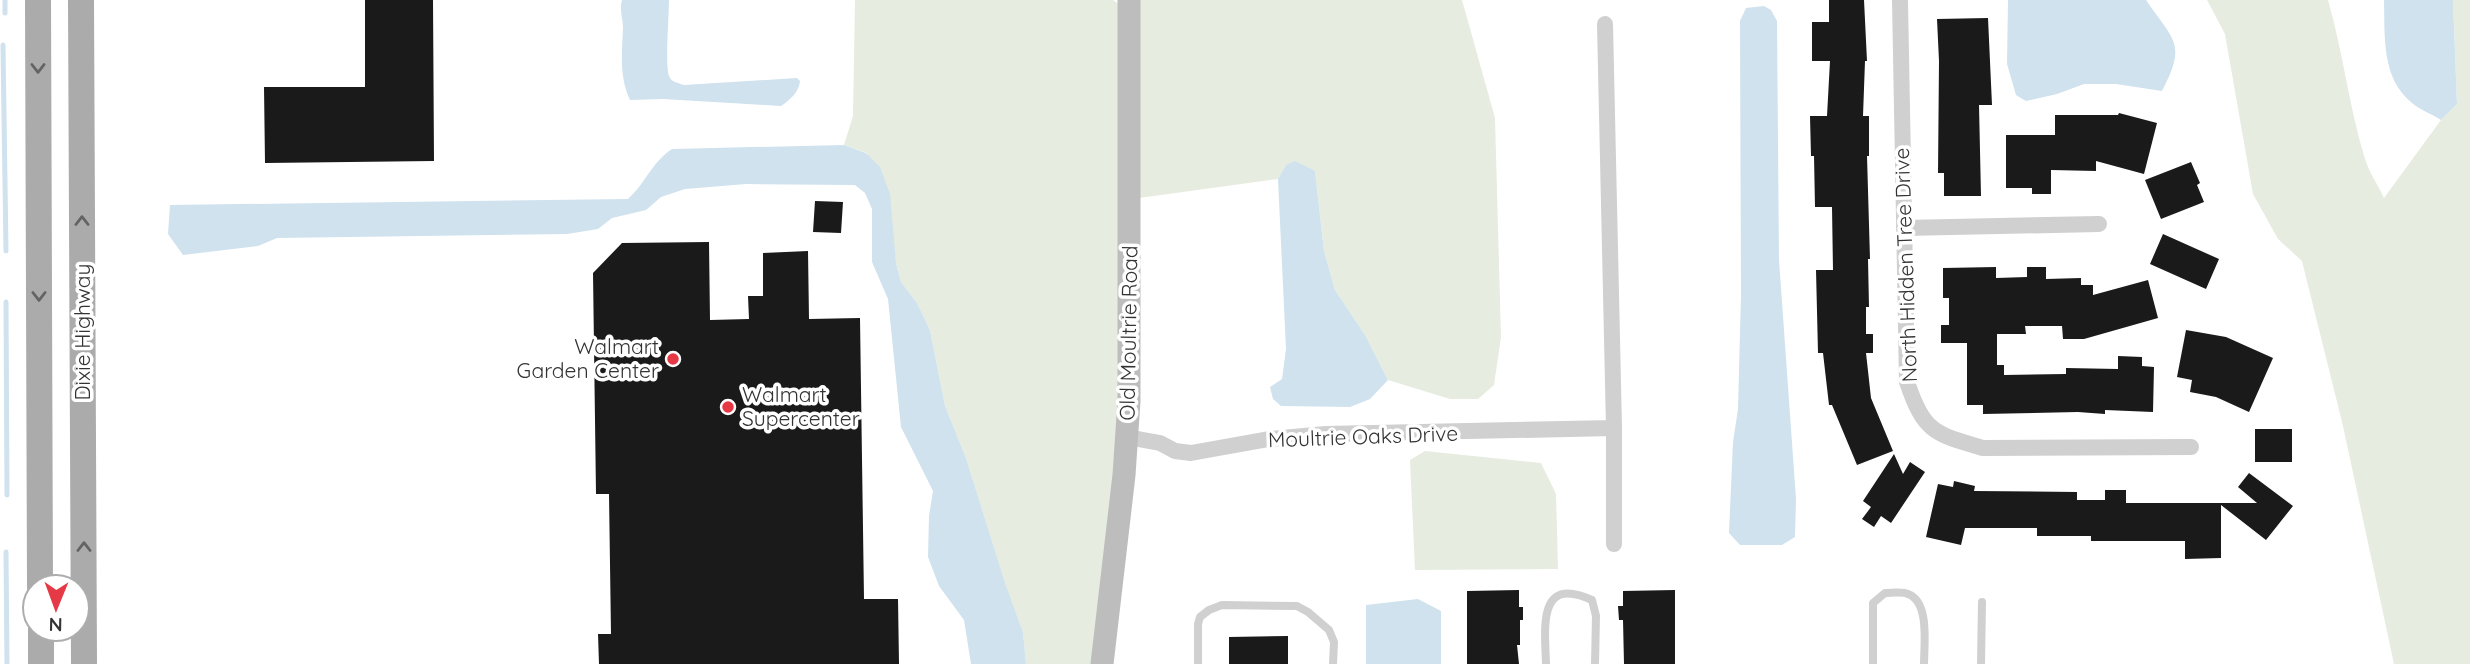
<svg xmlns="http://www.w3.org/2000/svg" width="2470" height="664" font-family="Quicksand,sans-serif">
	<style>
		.green { fill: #e6ecdf }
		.water { fill: #cfe2ee }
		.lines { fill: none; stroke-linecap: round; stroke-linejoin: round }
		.stream { stroke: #cfe2ee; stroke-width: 5 }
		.building { fill: #1a1a1a }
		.service { stroke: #d0d0d0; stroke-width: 8 }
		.minor { stroke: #d0d0d0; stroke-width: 16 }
		.secondary { stroke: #bdbdbd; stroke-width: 23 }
		.primary { stroke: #ababab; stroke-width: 26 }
		.oneway { stroke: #636363 }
		.poi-dot { fill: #e63946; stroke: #fff; stroke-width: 2.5 }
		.labels { text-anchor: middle; stroke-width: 7; stroke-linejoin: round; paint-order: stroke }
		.street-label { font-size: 21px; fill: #333; stroke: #fff }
		.poi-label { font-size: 21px; fill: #333; stroke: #fff; text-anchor: end }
	</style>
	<rect width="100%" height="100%" fill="#fff"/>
	<path class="green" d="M855 0H1113L1120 5 1122 326 1115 474 1093 664H1026L1023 632 1005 584 966 458 945 406 930 330 917 303 901 282 896 263 893 239 867 153 844 145 853 116Z
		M1138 0H1462L1495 118 1501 337 1494 385 1478 399H1450L1388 380 1365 335 1335 290 1324 251 1315 171 1286 165 1278 179 1139 198Z
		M2207 0H2328C2343 52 2349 107 2365 159 2369 172 2378 185 2384 198L2441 120 2457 104 2453 0H2470V664H2394L2343 426 2302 261 2278 239 2253 194 2225 34Z
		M1425 451 1541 463 1556 494 1558 569 1415 570 1410 460Z"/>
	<path class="water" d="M622 0H669C669 16 665 65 669 76 671 82 678 83 684 85L797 78 800 81C799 92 790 100 781 106L663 99 630 100C619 77 622 53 623 28 623 18 619 10 622 0Z
		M2008 0H2146C2174 41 2187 43 2162 91L2116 84H2084L2057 94 2026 101 2016 95 2007 64Z
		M2384 0H2453L2457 104 2441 120C2432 114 2420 110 2412 103 2381 78 2385 36 2384 0Z
		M1764 6 1771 10 1777 21 1779 260 1796 499 1795 537 1782 545H1740L1729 533 1733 442 1738 409 1741 295 1740 21 1746 8Z
		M844 145 866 153 880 167 890 194 896 263 901 282 917 303 930 330 945 406 966 458 1005 583 1023 632 1026 664H971L964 620 939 586 928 557 929 516 933 491 901 427 888 299 872 262V209L865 193 855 185 746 184 685 189 661 197 646 210 612 218 598 229 567 234 277 238 258 246 183 255 168 234 170 205 628 199C645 184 652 162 672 149Z
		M1295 161 1315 171 1324 251 1335 290 1365 335 1388 380 1370 399 1350 407 1281 406 1273 399 1270 387 1282 379 1286 349 1278 179 1286 165Z
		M1418 599 1441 611V664H1366V605Z"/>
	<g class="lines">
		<path class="stream" d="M5 13V0
			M3 45 6 251
			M6 302 7 495
			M6 552 7 664"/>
	</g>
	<path class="building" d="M365 0H433L434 161 265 163 264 87H365Z
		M1829 0H1864L1867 61H1865L1863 116H1869V156H1867L1870 259H1868L1869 307H1866V334H1873V353H1866L1871 398 1893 451 1857 465 1832 405H1829L1823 353H1818L1816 270H1833L1832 207H1815L1814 156H1811L1810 116H1827L1830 61H1812V22H1829Z
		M1988 18 1992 105H1979L1981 196H1944V173H1938L1939 61 1937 19Z
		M2119 113 2157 123 2144 174 2096 161V171L2051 170V194H2032V188H2006V135H2055V115H2118Z
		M2191 162 2200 183 2197 185 2204 202 2161 219 2145 180Z
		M815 201 843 202 841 233 813 232Z
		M2163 234 2219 259 2206 289 2150 264Z
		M709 242 710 320 749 319 748 296H763V253L808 251 809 319 860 318 864 599H898L899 664H599L598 634H611L609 494H596L593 273 622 243Z
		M1996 267V278L2027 277V267H2046V279L2081 278V285H2093V295L2148 280 2158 318 2084 339H2063L2062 326H2025L2026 334H1997V365H2004V375L2066 374V368L2118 369V356L2142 357V366L2154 367 2153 412 2105 410V414L2078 412 1983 414V405H1967V343H1941V325H1949V298H1943V268Z
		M2186 330 2226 337 2273 358 2249 412 2216 397 2190 392 2192 380 2177 377Z
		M2255 429H2292V462H2255Z
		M1894 454 1903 474 1910 462 1925 472 1891 523 1881 516 1874 527 1862 519 1871 507 1863 501Z
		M2249 473 2293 506 2266 540 2221 505V558L2185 559V541H2091V536H2037V528H1965L1961 545 1926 537 1938 484 1953 487 1954 481 1975 486 1974 491 2077 492V500H2105V490H2126V503H2257L2238 487Z
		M1519 590V607H1523V620H1520V645H1517L1519 664H1467V591Z
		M1675 590V664H1624L1623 620H1619L1618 606H1623V591Z
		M1288 636V664H1229V637Z"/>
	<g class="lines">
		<path class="service" d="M1198 664V624L1200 617 1209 610 1222 605 1297 606 1308 612 1329 630 1334 642 1333 664
			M1546 664C1545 628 1537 575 1592 600L1596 616 1595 664
			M1873 664V603L1885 593C1891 593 1903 591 1908 594 1930 602 1924 645 1924 664
			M1981 664 1982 602"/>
		<path class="minor" d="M1900 0 1907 382C1924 432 1934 434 1983 448L2191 447
			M1904 228 2099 224
			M1614 428V544
			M1127 437 1160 443 1175 451 1191 453 1269 439 1326 434 1614 428 1605 24"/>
		<path class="secondary" d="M1102 664 1124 475 1129 401V0"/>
		<path class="primary" d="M38 0 40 587
			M81 0 84 664
			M41 629V664"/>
	</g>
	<defs><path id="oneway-chevron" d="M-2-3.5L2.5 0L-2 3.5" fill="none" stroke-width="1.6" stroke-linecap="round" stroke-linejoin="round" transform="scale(1.75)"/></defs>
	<g class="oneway">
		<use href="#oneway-chevron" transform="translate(38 68) rotate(90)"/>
		<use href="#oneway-chevron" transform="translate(82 221) rotate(-90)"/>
		<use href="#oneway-chevron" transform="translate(39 296) rotate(90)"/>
		<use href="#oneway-chevron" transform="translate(84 547) rotate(-90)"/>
	</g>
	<g class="poi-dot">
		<circle cx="673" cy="359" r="7"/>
		<circle cx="728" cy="407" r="7"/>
	</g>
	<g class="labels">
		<g class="street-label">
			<text transform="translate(1906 265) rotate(-92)" y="7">North Hidden Tree Drive</text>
			<text transform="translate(83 332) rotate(-90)" y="7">Dixie Highway</text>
			<text transform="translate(1129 333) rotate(-89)" y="7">Old Moultrie Road</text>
			<text transform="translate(1363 437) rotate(-2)" y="7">Moultrie Oaks Drive</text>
		</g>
		<g class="poi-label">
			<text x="659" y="354">Walmart<tspan x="659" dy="24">Garden Center</tspan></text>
			<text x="742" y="402" text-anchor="start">Walmart<tspan x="742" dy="24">Supercenter</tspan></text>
		</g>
	</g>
	<g transform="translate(56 608) rotate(181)"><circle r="33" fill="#ffffff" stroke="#adadad" stroke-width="2"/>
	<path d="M0-5L12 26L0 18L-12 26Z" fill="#e63946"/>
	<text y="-10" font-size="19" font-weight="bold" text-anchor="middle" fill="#333333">N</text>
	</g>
</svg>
